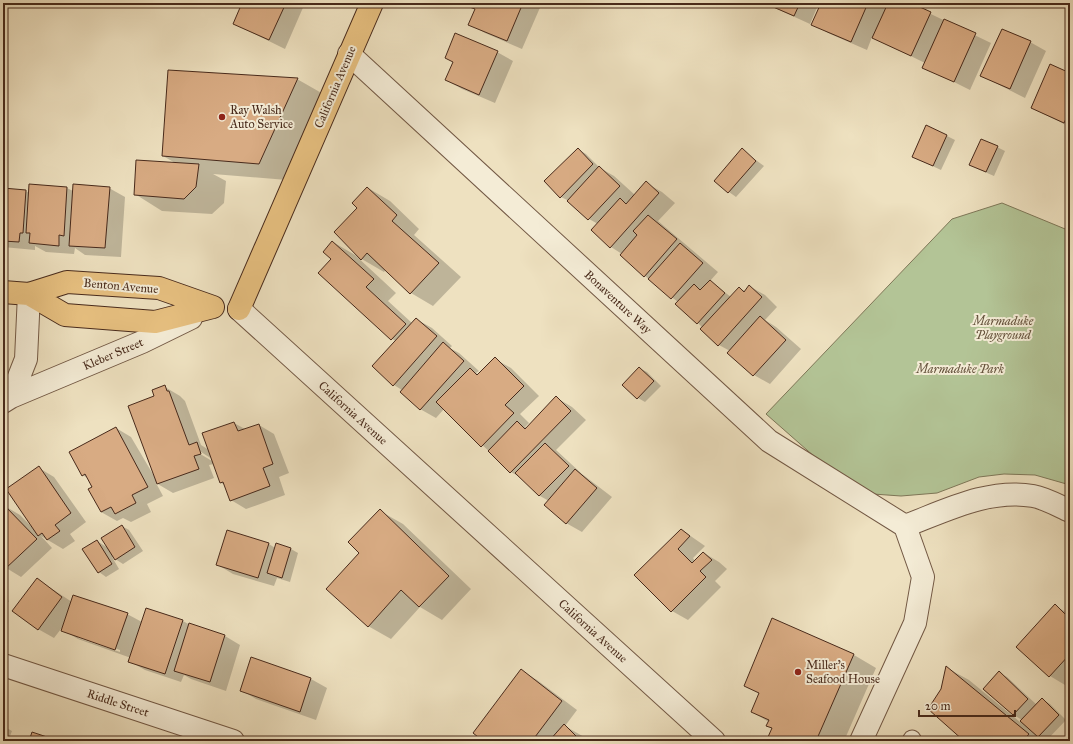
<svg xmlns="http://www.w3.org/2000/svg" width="1073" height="744" font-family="'IM FELL Great Primer',serif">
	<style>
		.green { fill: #b3c496; stroke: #7e7758 }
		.shadow { fill: #0003; fill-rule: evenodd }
		.building { fill: #d8ab83; stroke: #482a1b }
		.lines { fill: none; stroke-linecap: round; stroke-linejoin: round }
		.service-casing { stroke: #725844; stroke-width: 19 }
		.minor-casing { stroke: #725844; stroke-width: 24 }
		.tertiary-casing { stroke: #725844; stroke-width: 24 }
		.primary-casing { stroke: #482a1b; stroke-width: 24 }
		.service { stroke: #f4ecd6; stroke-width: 17 }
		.minor { stroke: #f4ecd6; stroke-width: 22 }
		.tertiary { stroke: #f4ecd6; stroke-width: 22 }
		.primary { stroke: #e7c080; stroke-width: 22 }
		.poi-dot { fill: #8f2418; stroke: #f4ecd6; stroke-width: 1.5 }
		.labels { text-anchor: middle; stroke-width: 4; stroke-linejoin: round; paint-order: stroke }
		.street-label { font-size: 12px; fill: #482a1b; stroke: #f4ecd6 }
		.poi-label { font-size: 12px; fill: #482a1b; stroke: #f4ecd6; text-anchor: start }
		.park-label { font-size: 12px; font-style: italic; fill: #63503a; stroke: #f4ecd6 }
	</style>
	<rect width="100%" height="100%" fill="#eee1c0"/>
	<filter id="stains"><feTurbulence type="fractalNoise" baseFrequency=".005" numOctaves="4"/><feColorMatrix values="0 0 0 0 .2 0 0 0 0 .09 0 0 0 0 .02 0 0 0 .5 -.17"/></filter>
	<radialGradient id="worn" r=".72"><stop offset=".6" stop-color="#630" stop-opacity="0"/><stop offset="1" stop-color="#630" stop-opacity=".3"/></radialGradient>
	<path class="green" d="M1002 203 1070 231V485L1035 475 1004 474 979 477 937 493 901 496 873 494 832 472 766 414 952 219Z"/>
	<path class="shadow" d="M243 3H305L285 49 234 24Z
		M466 3H542L522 49 485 33 469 24 476 10 466 4Z
		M764 3H819L810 24Z
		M822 3H908L991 43 970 90 924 67 925 63 872 37 867 50 828 33 813 24Z
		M1030 42 1046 51 1025 98 982 76Z
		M497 52 513 61 495 103 462 89 446 80Z
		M1070 74V127L1032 108Z
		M297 79 325 95 287 180 213 174 226 181 224 203 212 214 162 211 135 194 177 164 163 156Z
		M927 126 955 140 941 170 913 157Z
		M997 147 1005 151 994 176 978 169Z
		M578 149 586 154 600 168 614 176 635 195 646 183 662 192 675 203 658 221 718 272 710 281 731 297 739 288 745 291 749 286 765 295 777 307 765 320 776 327 801 349 770 384 754 375 729 352 730 351 719 345 678 302 645 276 622 254 611 247 598 224 589 219 569 201 561 197Z
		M742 150 764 166 736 197 729 192Z
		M67 188 73 191 109 188 125 197 121 257 85 255 75 248 74 254 46 252 35 246V250L3 247V189L26 191 29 193Z
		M368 188 390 201 419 229 414 235 461 277 433 306 411 293 386 269 384 272 360 258 358 208Z
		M333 242 355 255 396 293 388 301 412 323 416 319 432 328 452 346 450 348 459 353 479 371 476 373 479 375 495 359 511 368 539 396 520 414 529 423 525 427 527 428 557 398 572 407 586 420 556 450 582 474 612 497 582 532 566 523 549 501 540 496 523 479 511 472 444 409 436 418 420 409 402 390 394 385 373 366 396 341 392 339 333 259Z
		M639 368 647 372 661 386 645 402 638 398Z
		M165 387 180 396 185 401 201 445 209 450 234 423 245 429 259 425 274 434 289 473 279 477 285 495 246 509 231 500 225 485 221 483 214 464 209 465 214 478 173 493 156 483 163 496 147 504 151 512 131 522 123 518 117 521 101 512 88 478 82 475 116 428 131 437 157 481 155 397ZM198 450 212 459V461L197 452Z
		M39 468 54 477 86 522 70 534 75 541 63 549 41 536 52 548 21 577 3 566V505L20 515 34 529Z
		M380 511 403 524 471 589 442 620 420 607 391 639 368 626 361 553Z
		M122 526 129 530 143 551 123 564 112 557 119 569 106 577 99 572 97 541 108 548Z
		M682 530 705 546 693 558 695 561 704 553 719 562 727 569 715 581 721 587 688 620 672 611 636 575Z
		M228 531 269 544 275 548 291 549 298 553 290 582 277 578 274 586 233 574 218 565Z
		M37 579 72 602 127 614 142 622 183 621 190 625 225 636 240 645 226 691 191 679 184 675 181 682 145 670 129 661 131 658 78 639 63 630 64 625 54 638 38 629ZM78 636 120 650V652L78 638Z
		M3 596 9 601 3 609Z
		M1055 606 1070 614V680L1065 685 1050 676Z
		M773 619 854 655 876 668 844 741H774L772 729 768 726 769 722 752 712 760 694 745 686Z
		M251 659 311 679 327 688 316 720 256 699 241 690Z
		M947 668 969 680 1020 722 1022 720 1014 715 984 689 999 673 1007 677 1037 705 1042 699 1050 704 1066 720 1046 741 1037 735 1042 741H966L942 689Z
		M522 671 537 680 577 710 565 726 591 741H485Z
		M3 726 12 731 8 741H3Z"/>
	<path class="building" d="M242 3H286L269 40 233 24Z
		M465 3H523L507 41 468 25 475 9 464 5Z
		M764 3H800L794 16Z
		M821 3H868L851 42 811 25Z
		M888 3H911L931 12 911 56 872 38Z
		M944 19 976 33 954 82 922 68Z
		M1002 29 1031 41 1010 89 980 76Z
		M455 33 498 51 479 95 445 80 453 62 445 58Z
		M1050 64 1070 73V110L1064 123 1031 108Z
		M168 70 298 78 259 164 162 156Z
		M926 125 947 135 933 166 912 157Z
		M981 139 998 146 986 172 969 165Z
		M578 148 593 164 560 198 544 181Z
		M742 148 756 161 728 193 714 181Z
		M136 160 199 164 196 187 184 199 134 195Z
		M599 166 620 186 588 220 567 201Z
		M646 181 659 193 610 248 591 230 620 198 626 204Z
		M29 184 67 187 64 236 59 235V246L29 243 30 233H26Z
		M73 184 110 187 105 248 69 246Z
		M367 187 397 215 392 221 439 263 410 294 367 253 361 260 334 232 357 208 352 203Z
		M3 188 26 190 23 233H20L19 242 3 241Z
		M648 215 677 239 644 277 620 255 637 235 633 231Z
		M332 241 374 279 366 287 406 324 391 340 318 273 331 259 323 252Z
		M680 243 703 263 671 299 648 279Z
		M710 280 725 293 697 324 675 304 694 284 700 290Z
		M749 285 762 297 718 346 700 329 739 287 744 292Z
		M760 316 786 340 753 376 727 353Z
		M416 318 437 336 393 386 372 366Z
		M443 342 464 361 420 410 400 392Z
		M495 357 524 386 505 405 514 413 481 447 436 402 470 368 477 375Z
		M639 367 654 381 637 399 622 385Z
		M165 385 167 391H169L189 445 197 442 201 454 194 456 199 469 157 484 128 406 154 396 152 390Z
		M556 396 571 411 510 473 488 451 517 421 525 429Z
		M234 422 238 431 259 424 273 464 263 468 270 486 230 501 223 482 220 483 202 433Z
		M116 427 148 487 132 495 136 503 115 514 111 507 101 512 88 489 92 487 85 474 82 476 69 452Z
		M545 443 569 466 539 496 515 473Z
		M39 466 71 513 55 525 60 531 47 540 42 533 38 536 6 489Z
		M575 469 597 488 566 524 544 505Z
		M4 505 37 539 5 569 3 567Z
		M380 509 449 576 419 607 401 590 368 627 326 589 359 553 348 542Z
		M122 525 135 547 115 560 101 538Z
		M681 529 690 536 678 549 692 563 703 552 712 560 700 571 706 577 671 612 634 575Z
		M227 530 269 543 258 578 216 565Z
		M97 540 112 564 98 573 82 549Z
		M276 543 291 548 282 578 267 573Z
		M37 578 62 597 38 630 12 611Z
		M73 595 128 613 115 650 61 631Z
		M1055 604 1070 619V654L1049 677 1016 647Z
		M146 608 183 620 165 674 128 662Z
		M772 618 854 654 816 741H773L768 737 772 728 766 726 769 720 751 712 759 693 744 686Z
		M189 623 225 635 210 682 174 671Z
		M251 657 311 678 300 712 240 691Z
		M946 666 1029 734 1023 741H964L928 709 941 689Z
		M521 669 562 701 532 741H483L473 733Z
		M999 671 1028 699 1013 715 983 689Z
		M1042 698 1059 715 1038 737 1020 721Z
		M564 724 581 741H549Z
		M32 732 59 741H29Z"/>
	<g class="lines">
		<g class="service-casing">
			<path id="service" d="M911 741 912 739 913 741"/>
		</g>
		<g class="minor-casing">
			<path id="minor" d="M349 54 769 441 905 526
				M11 397 26 359 29 294
				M3 402 11 397 142 342 191 318
				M3 665 233 741
				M861 741 915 623 923 577 905 526C945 511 989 488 1033 496 1045 498 1059 506 1070 511"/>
		</g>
		<g class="tertiary-casing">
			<path id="tertiary" d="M239 309 714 741"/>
		</g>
		<g class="primary-casing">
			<path id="primary" d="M3 292 29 294 67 282 159 288 213 307
				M29 294 65 315 155 322 213 307
				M239 309 372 3"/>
		</g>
		<use href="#service" class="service"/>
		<use href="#minor" class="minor"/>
		<use href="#tertiary" class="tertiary"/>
		<use href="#primary" class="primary"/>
	</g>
	<g class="poi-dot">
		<circle cx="222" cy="117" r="4"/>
		<circle cx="798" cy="672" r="4"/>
	</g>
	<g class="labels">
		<g class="street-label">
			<text transform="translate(335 87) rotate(-67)" y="4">California Avenue</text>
			<text transform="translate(121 286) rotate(5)" y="4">Benton Avenue</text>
			<text transform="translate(618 302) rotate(43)" y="4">Bonaventure Way</text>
			<text transform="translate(113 354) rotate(-23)" y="4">Kleber Street</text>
			<text transform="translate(353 413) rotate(42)" y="4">California Avenue</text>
			<text transform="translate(593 631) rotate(42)" y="4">California Avenue</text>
			<text transform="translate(118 703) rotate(18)" y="4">Riddle Street</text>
		</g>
		<g class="poi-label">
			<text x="230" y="114">Ray Walsh<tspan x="230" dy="14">Auto Service</tspan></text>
			<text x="806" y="669">Miller's<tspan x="806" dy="14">Seafood House</tspan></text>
		</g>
		<g class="park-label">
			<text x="1003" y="325">Marmaduke<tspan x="1003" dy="14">Playground</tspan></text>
			<text x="960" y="373">Marmaduke Park</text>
		</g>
	</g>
	<rect width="1073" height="744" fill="none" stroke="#eee1c0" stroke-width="16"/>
	<rect x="4" y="4" width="1065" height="736" fill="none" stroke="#482a1b" stroke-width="2"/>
	<rect x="8" y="8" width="1057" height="728" fill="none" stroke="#482a1b"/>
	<path d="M919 710v6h96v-6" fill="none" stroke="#482a1b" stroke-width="2"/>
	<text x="925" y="710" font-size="12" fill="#482a1b" stroke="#f4ecd6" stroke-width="3" paint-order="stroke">20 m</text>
	<rect width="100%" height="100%" filter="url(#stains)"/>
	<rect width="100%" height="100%" fill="url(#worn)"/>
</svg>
